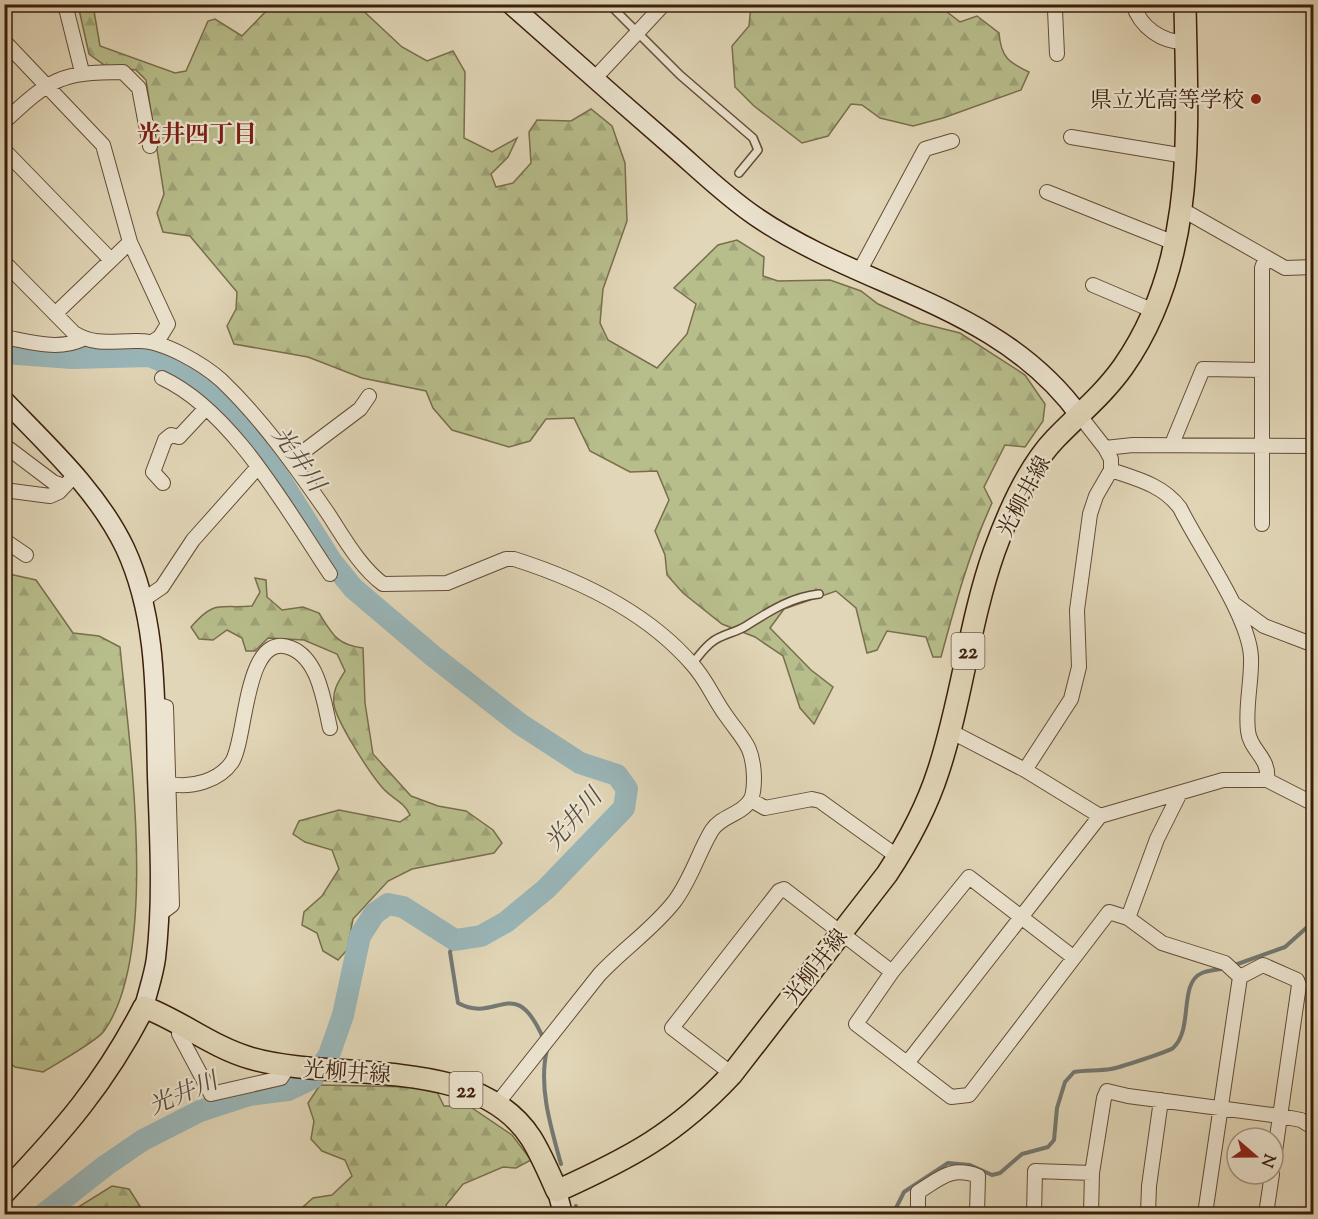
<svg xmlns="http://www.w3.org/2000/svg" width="1318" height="1219" font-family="'Sorts Mill Goudy','Noto Serif JP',serif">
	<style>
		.forest { fill: url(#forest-firs); stroke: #796e4b; stroke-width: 1.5 }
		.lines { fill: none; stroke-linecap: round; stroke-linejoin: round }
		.stream { stroke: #737973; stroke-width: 4 }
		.river { stroke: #99b6b9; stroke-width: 22 }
		.lane-casing { stroke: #644c36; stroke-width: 10 }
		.street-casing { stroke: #644c36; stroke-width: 16 }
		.secondary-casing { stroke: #3b1e0b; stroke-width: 21 }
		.primary-casing { stroke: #3b1e0b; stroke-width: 24 }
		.lane { stroke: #ece4d0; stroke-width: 7 }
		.street { stroke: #ece4d0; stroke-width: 14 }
		.secondary { stroke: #ece4d0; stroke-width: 18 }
		.primary { stroke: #e1d6b7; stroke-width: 21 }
		.poi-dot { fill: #8f2418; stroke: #ece4d0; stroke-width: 2 }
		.labels { text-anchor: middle; stroke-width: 4.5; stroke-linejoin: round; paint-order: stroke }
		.shield { fill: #ece4d0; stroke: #705946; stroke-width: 1.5 }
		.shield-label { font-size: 21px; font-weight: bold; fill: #3b1e0b }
		.poi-label { font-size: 22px; fill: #3b1e0b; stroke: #ece4d0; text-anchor: end }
		.street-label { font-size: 22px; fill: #3b1e0b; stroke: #ece4d0 }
		.neighbourhood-label { font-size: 24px; font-weight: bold; fill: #7a1f14; stroke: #ece4d0 }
		.water-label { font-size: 24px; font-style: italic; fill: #574c3f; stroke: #ece4d0 }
	</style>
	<defs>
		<pattern id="forest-firs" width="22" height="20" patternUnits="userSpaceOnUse" patternTransform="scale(1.5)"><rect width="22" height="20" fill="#b7bd8b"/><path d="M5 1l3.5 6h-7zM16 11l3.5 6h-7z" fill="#9ea277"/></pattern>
	</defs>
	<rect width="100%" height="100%" fill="#e1d6b7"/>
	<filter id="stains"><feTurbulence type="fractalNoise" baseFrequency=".00333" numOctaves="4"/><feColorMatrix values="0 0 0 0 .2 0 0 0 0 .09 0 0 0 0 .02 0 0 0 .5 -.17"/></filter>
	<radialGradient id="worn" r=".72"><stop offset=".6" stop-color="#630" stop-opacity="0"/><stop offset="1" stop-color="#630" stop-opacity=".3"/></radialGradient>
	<path class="forest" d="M78 5H93L100 46 175 73 186 71 208 21 215 19 242 36 272 5H357L402 47 427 61 453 51 465 72 464 138 492 152 517 138 508 157 491 174 496 187 513 183 531 163 529 132 537 120 571 121 591 109 612 126 625 163 627 221 603 289 600 323 608 340 657 368 687 334 696 304 674 288 718 245 737 240 764 257 763 276 778 281 830 280 861 291 878 304 920 323 960 333 1025 375 1045 404 1043 421 1025 447 1005 445 984 487 992 503C969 553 955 605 941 657H933L926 637 887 631 877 650 867 653 856 608 836 591 784 609 770 628 811 670 833 687 814 724 800 708 783 656 755 637 722 624 683 593 667 575 665 555 655 531 669 500 657 471 630 472 590 451 574 418 546 419 530 441 509 447 452 430 433 408 426 391 362 378 308 357 234 344 227 326 236 309 237 292 190 236 163 232 157 213 164 194 146 80 136 70 107 67 89 54Z
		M751 5H938L960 22 977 16 999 33C1001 57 1008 62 1029 72L1021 90 943 118 913 126 880 118 862 105 851 104 828 136 802 143 754 106 735 87 732 46 749 26Z
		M9 574 36 580 73 633 99 636 120 647C129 742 160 953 104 1031 96 1042 57 1063 43 1072L15 1067 5 1059 4 576Z
		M255 578 266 580 267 597 282 610 303 607 319 613C332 634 337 645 363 648L365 703 373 754 411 796 438 806 466 811 493 830 502 843 494 853 412 869 388 881 353 919 347 950 338 960 323 951 317 933 302 925 304 912 322 896 339 869 332 850 305 842 293 834 299 821 339 810 400 822 410 815C404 801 390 798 381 786 369 772 337 722 334 705 332 691 338 682 345 671L337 654 304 640 268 638 255 651H246L242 638 227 630 213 640 199 639 191 627C215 599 219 609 252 606L260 592Z
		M320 1085 413 1087 437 1092 444 1106H469L512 1135 531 1160 516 1168 503 1167 463 1184 446 1205 449 1214H295L313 1198 332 1195 352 1176 345 1160 322 1151 311 1139 314 1121 308 1103Z
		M112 1186 129 1189 145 1214H130L125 1207C105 1209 88 1215 67 1214Z"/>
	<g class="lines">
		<path class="stream" d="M455 940 450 952 458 1003C498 1025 514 971 544 1040
			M1232 966 1285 947 1314 921
			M547 1050C538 1086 551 1128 561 1164
			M576 1206 577 1214
			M893 1214 904 1192 948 1163 970 1165 992 1175 1000 1173 1022 1154 1048 1147 1054 1140 1057 1108 1065 1082 1074 1072C1086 1070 1099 1071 1111 1069 1118 1068 1170 1051 1173 1048 1194 1029 1178 983 1202 973 1209 970 1218 970 1225 968"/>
		<path class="river" d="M4 353 72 358 150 356 195 375 258 444 332 562 353 588 433 656 520 724 580 763 617 775 627 789 624 808 546 889 506 922 481 936 455 940 403 907 388 904 374 914 360 936 343 1015 329 1055 313 1078 288 1090 249 1095 200 1111 143 1140 105 1166 44 1214"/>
		<g class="lane-casing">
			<path id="lane" d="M609 4 680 75 753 138 758 150 739 173
				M692 664C698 657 704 648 712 642 722 634 735 633 746 626 770 611 791 597 819 594"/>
		</g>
		<g class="street-casing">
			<path id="street" d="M65 4 82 72
				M1133 4C1140 27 1162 43 1186 42
				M1302 4 1314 5
				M4 41 103 145 130 242 168 324 160 337 152 342
				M1057 54 1055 10 1058 4
				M595 78 664 4
				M4 122C50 79 60 72 123 72L139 88 150 146
				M1071 137 1185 156
				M4 150 110 259
				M1047 192 1177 244
				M1183 210 1285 268 1314 267
				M4 262 74 333C97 347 115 340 140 341 164 341 203 364 221 380 262 419 295 466 327 512 343 536 359 566 383 584L447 583 506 559H514C580 580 646 611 692 664 707 680 714 700 727 717 744 741 753 746 754 777 754 784 754 793 751 799 742 815 722 815 712 830 698 853 691 880 674 902 652 930 623 949 599 975L496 1105
				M859 272 925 149 952 141
				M1093 285 1154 311
				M55 314 130 242
				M4 337C31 342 58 351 83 339
				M162 378C233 411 287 510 330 574
				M4 445 53 482 64 486
				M1174 445V439L1203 369 1262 370
				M1105 448 1133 445 1314 446
				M291 461 360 409 369 396
				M1111 470C1137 479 1163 485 1180 508 1199 547 1249 616 1251 657 1252 681 1245 706 1248 731 1250 751 1270 757 1267 780
				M163 483 153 472 165 440 171 435 179 437 206 408
				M4 490 50 496 59 492 76 474
				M1262 524V268L1266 257
				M4 540 26 555
				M143 600 162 587 193 540 257 468
				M1234 604 1264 626 1314 645
				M155 704 166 707 172 905 160 914
				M950 731 1025 770 1100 816
				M1025 770 1071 699 1079 667 1077 610 1090 514 1096 496 1111 470V459L1105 448 1080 416
				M170 784C192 788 219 781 232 762 247 739 244 629 291 648 319 659 324 702 330 728
				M751 800 765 808 812 799 820 801 898 857
				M1128 918 1157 839 1180 793
				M1073 957 969 877 892 972 856 1024 951 1097 969 1095 1109 912 1128 918 1162 943 1225 963 1240 977 1205 1214
				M1240 977 1263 965 1297 980 1299 985 1273 1165
				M180 1025 179 1034 211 1094 281 1078 288 1067
				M908 1062 1100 816 1223 780H1267L1314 804
				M732 1074 672 1028 779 891 784 889 892 972
				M918 1214V1192C941 1178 951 1166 978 1176L977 1214
				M1034 1214 1035 1171 1092 1173
				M1091 1214 1092 1173 1104 1098 1107 1091 1128 1096 1280 1116 1301 1120 1314 1128
				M1148 1214 1149 1186 1161 1100
				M1266 1214 1272 1174"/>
		</g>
		<g class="secondary-casing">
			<path id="secondary" d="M510 4C563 51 615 97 668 143 696 167 724 195 755 216 863 290 999 304 1080 416
				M4 400C48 446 97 490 125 548 158 619 155 699 157 776 159 836 163 898 156 958 154 974 148 991 144 1007
				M557 1191 563 1214"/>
		</g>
		<g class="primary-casing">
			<path id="primary" d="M4 1193C63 1131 105 1083 144 1007 181 1021 212 1047 250 1058 335 1083 476 1053 531 1138 541 1154 549 1173 557 1191 630 1158 676 1134 732 1074L887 874C908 842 926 809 938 772 962 700 969 623 994 552 1007 516 1028 467 1055 439 1078 415 1103 395 1123 367 1198 260 1187 128 1185 4"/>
		</g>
		<use href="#lane" class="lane"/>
		<use href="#street" class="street"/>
		<use href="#secondary" class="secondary"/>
		<use href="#primary" class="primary"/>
	</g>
	<circle class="poi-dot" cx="1256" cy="99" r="6"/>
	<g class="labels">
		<g class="shield">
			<rect x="951.5" y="633" width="33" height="36" rx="4.5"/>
			<rect x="449.5" y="1072" width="33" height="36" rx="4.5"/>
		</g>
		<g class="shield-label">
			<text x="968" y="658">22</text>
			<text x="466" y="1097">22</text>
		</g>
		<g class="poi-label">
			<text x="1244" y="107">県立光高等学校</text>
		</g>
		<g class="street-label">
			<text transform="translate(1023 496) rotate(-62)" y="8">光柳井線</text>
			<text transform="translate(815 966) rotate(-52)" y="8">光柳井線</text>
			<text transform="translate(347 1071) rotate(4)" y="8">光柳井線</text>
		</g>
		<g class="neighbourhood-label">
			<text x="197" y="142">光井四丁目</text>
		</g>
		<g class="water-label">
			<text transform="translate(299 459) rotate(55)" y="8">光井川</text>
			<text transform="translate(573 819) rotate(-49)" y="8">光井川</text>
			<text transform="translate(183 1093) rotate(-23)" y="8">光井川</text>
		</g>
	</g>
	<rect width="1318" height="1219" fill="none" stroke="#e1d6b7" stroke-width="24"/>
	<rect x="6" y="6" width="1306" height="1207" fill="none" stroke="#3b1e0b" stroke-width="3"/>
	<rect x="12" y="12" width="1294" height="1195" fill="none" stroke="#3b1e0b" stroke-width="1.5"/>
	<g transform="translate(1255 1156) rotate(110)"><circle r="28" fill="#ece4d0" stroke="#a59581" stroke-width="1.5"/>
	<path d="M0-4.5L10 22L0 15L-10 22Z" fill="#8f2418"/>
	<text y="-9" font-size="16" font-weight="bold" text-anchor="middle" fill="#3b1e0b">N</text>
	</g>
	<rect width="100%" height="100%" filter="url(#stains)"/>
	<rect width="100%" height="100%" fill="url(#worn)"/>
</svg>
